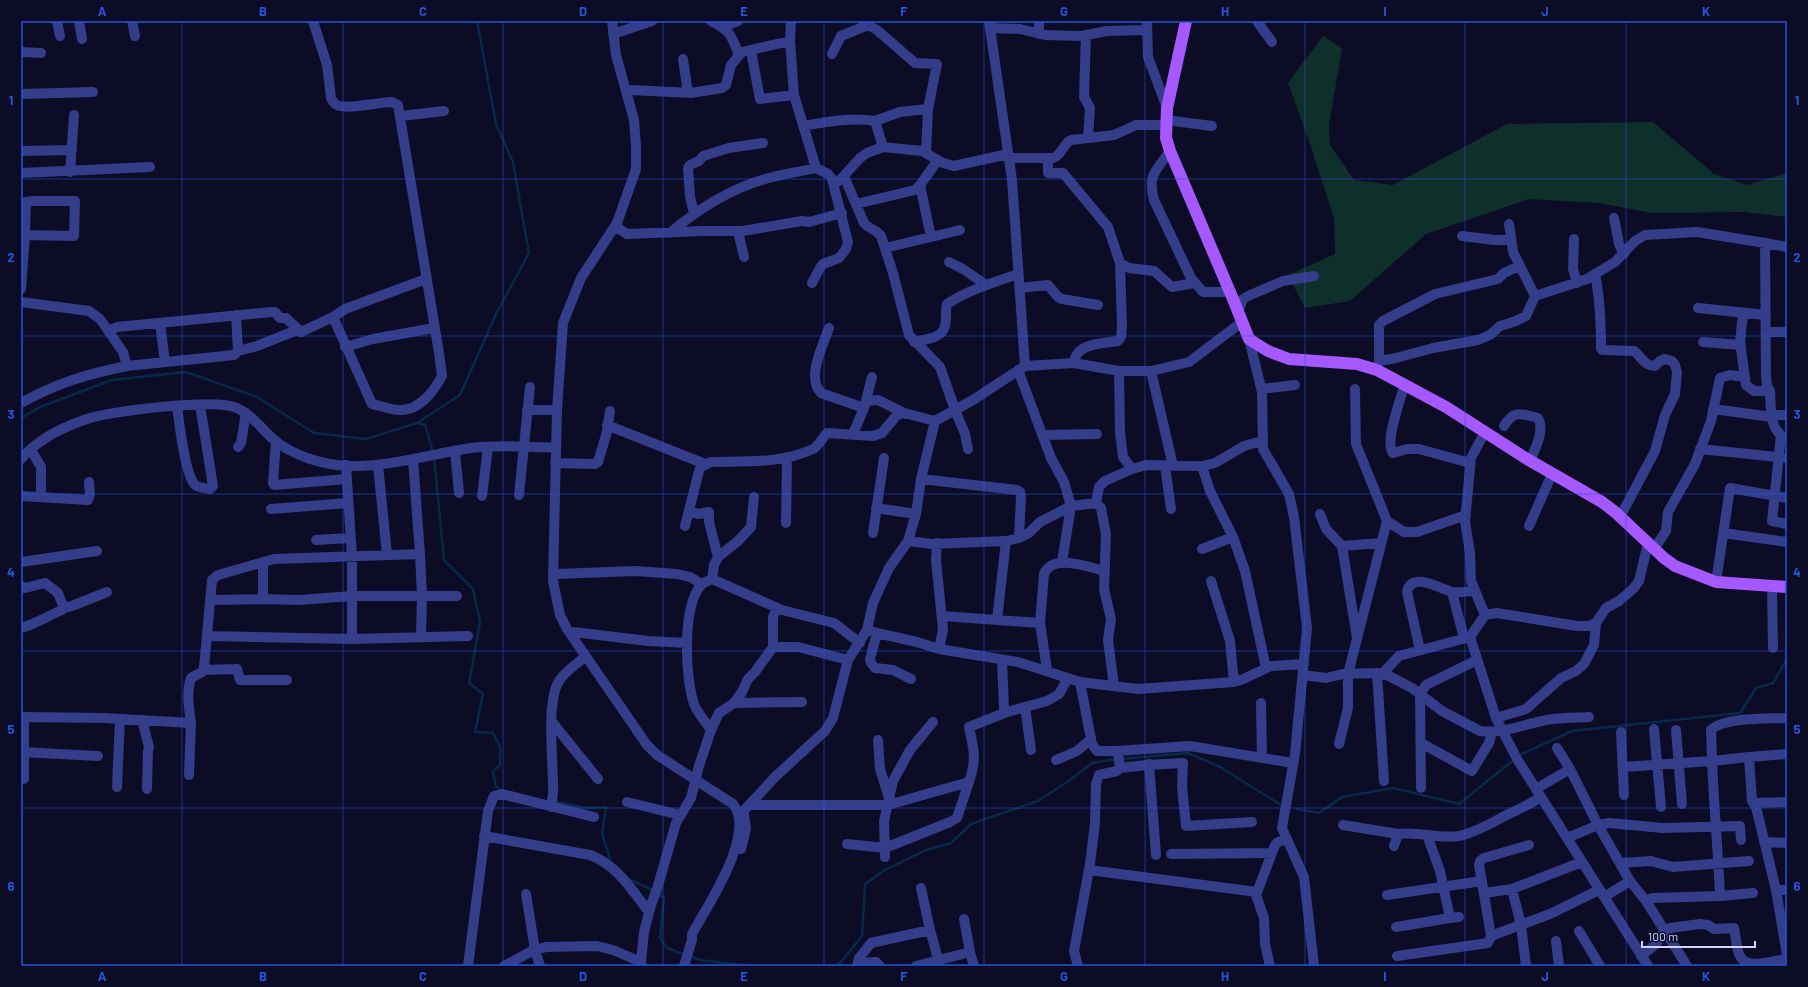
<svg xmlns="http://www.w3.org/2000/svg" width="1808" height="987" font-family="Barlow,sans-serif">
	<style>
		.green { fill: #0f302a }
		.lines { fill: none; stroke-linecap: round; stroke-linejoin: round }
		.stream { stroke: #072a4a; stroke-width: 2.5 }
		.minor { stroke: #333d89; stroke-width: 10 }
		.major { stroke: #a658ff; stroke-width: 12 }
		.grid { fill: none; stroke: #2655da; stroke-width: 1; stroke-opacity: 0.55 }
		.neatline { fill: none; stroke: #2655da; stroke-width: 1.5 }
		.grid-label { font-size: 13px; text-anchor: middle; font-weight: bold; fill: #2655da }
	</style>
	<rect width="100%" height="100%" fill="#0d0c26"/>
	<path class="green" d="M1323 36 1342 48 1329 125 1330 145 1354 180 1393 185 1507 124 1653 122 1714 174 1747 185 1787 173V217L1745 212 1652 213 1599 203 1529 199 1426 234 1350 301 1305 308 1288 275 1335 254 1334 218 1307 135 1288 83Z"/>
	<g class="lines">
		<path class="stream" d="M21 418 40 407 112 380 186 372 257 397 314 433 366 439 417 423 460 395 497 312 529 253 513 162 496 124 477 21
			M417 423 425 425 433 452
			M434 457 444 560 473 589 480 622 469 683 483 694 475 732 493 733 500 747V765L493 771 496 786 502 791
			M1522 754 1572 731 1740 713 1756 688 1773 683 1787 659
			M1121 759 1188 753 1220 767 1281 805
			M557 802 586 808 606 807 602 833 611 862
			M1297 809 1319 813 1342 797 1393 788 1459 804 1511 762
			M628 879 653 890
			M659 894 664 898 660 938 667 948 685 955
			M690 956 700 960 750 966
			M836 966 842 961 862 936 865 884 885 870 926 850 951 843 971 824 1038 801 1070 780 1092 763 1117 759"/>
		<path class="minor" d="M57 21 60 36
			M79 21 82 39
			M132 21 135 36
			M313 21 327 65 331 98C332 100 334 104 337 105 346 110 380 102 392 102L398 105 439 353 442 376C434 391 419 411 400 410 391 410 381 406 372 404L333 317 345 309 426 279
			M612 21 616 55 634 120 636 146V169L617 223 581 278 563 323 557 410 553 581 560 615 567 629 647 745 657 755 733 804C757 834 707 906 692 934V940L684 966
			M711 21C731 31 731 35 739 55
			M791 21 790 41 794 95 816 168 828 174 832 179 848 242 846 249 839 258 823 264 820 268 812 283
			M865 21 868 25 877 30 915 63 937 64 928 109
			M1039 21V34
			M1147 21 1148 57 1167 108
			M1257 21 1272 42
			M723 27 738 21
			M990 28 1020 29 1045 35 1081 36 1107 31 1147 30
			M613 34 652 21
			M1086 35 1084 97 1090 108 1088 138
			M751 51 760 99 794 95
			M21 52 41 53
			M832 54 841 36 868 25
			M683 59 688 93
			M631 90 691 93 722 88 726 85 731 65 742 52 790 41
			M21 94 93 92
			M401 116 444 111
			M1166 120 1212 126
			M875 121 900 112 928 109 926 153
			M803 126C826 122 851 117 875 121L883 147
			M21 151 72 150
			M1170 151C1156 171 1147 175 1154 200L1191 278 1203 292H1231
			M1009 158H1053C1062 155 1063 144 1071 140L1114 135 1136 125H1166
			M1048 158V173H1063L1108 227 1120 263 1122 326 1121 337 1118 341C1101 344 1076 343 1074 363
			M70 172 74 115
			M21 173 150 167
			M844 176 864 223C870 230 876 229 881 236L893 273 909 335 940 367 955 410 965 434 968 449
			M839 181 860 158 867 153 883 147 922 151 943 163 954 166 1008 154
			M920 185 931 237
			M33 201H75L74 236 25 235 26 202Z
			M856 204 915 190 920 185 938 160
			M694 213 690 197 688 168 690 165 699 161 703 156 729 148 763 143
			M1614 218 1619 244 1624 254
			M1509 224 1513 252 1535 296 1587 279 1615 262 1635 241 1645 235 1697 232 1765 243 1766 376 1767 386 1770 391C1771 404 1769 426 1781 435L1772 521 1787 524
			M615 226 627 234 703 231H743L802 221 809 222 842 213
			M738 231 744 257
			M670 233C697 210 728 190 762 180 780 174 799 172 816 168
			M21 234 25 235 21 289
			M1462 236 1495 240H1510
			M1574 239 1573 269 1577 283
			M1765 243 1787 247
			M885 248 960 230
			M949 262 963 269 986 285
			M1120 263 1129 268 1154 271 1172 287 1194 283
			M1595 274C1600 299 1601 322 1601 348L1602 350 1634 351C1642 357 1643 365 1655 366L1660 361 1665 359 1672 361 1675 365 1677 372 1675 394 1665 415 1655 451 1620 517
			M1019 288 1048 285 1058 297 1062 299 1098 305
			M21 302 89 311 100 319 123 352 127 366C87 374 57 383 21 403
			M1698 308 1766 315
			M1238 312 1243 299 1248 296 1283 281 1314 276
			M1743 313 1740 342 1746 385 1754 391H1770
			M160 323 165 362
			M829 328C823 345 806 378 821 393L864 408
			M108 331 117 327 272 312H275L280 318H286L301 332 333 317
			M1766 332H1787
			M1249 339 1262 392 1263 449 1289 494 1294 517 1307 628 1295 754 1282 828 1304 877 1314 966
			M914 342C925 339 942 339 945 326 947 318 945 311 947 304 968 290 995 282 1018 274
			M1703 342 1741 345
			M345 347 373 339 434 328
			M238 351 257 346 297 330
			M1379 361 1396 358 1433 348 1478 340 1490 335 1500 326 1516 321 1526 316 1535 296
			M127 366 234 355 238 351 236 315
			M1025 366 1074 363 1119 371H1151L1189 362 1242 322
			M1018 370 1051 458 1064 482 1071 506 1096 503 1101 508 1106 534 1104 589 1111 619 1108 640 1114 686
			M1377 370 1379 361V325L1383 321 1435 294 1498 279 1504 273 1519 266
			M1119 371 1120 432 1123 457 1132 469
			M1151 371 1173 466
			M1404 386C1401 399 1384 442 1393 453L1407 449H1419L1470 463
			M1261 389 1295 385
			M1355 389 1356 444 1387 521 1404 532H1417L1466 515
			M866 401 878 400 906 414
			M177 406C179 421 185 475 195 485 199 488 205 488 210 489L213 486 200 405
			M1713 409 1772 417
			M527 410H557
			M1772 415H1787
			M607 425 705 464
			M1504 426C1515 409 1521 414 1538 418 1545 431 1535 449 1530 461
			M1485 432 1471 458 1465 521 1470 553 1471 581 1485 615 1470 637 1496 718 1517 759 1648 966
			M853 434 864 408 872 377
			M1043 435 1097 434
			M276 441 273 483 274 485 347 479
			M238 447 241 443 246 413
			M1700 449 1787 458
			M31 450 41 467V497
			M455 451 459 493
			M21 459C37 440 61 428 84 420 107 411 216 398 237 408 252 415 261 428 273 439 293 456 323 465 349 466 391 467 430 454 471 448 499 444 528 448 556 447
			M555 463 595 464 598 462 607 432 610 411
			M346 465 352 557V639
			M378 465 387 555
			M1165 466 1171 509
			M1202 466 1210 491 1233 537 1245 571 1266 668
			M921 479 1017 490 1020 492 1021 497 1019 538
			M519 495 530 387
			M21 496 88 500 90 494 89 482
			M482 496 488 447
			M754 497 751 527 738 541 718 557 714 565 712 579 782 610 834 623 860 643
			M1096 503 1099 487 1105 481 1132 469 1146 465 1202 466 1215 463 1244 446 1262 441
			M876 508 916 514
			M271 509 348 503
			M689 511 698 514 709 512V522L718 557
			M1320 514 1326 529 1342 546 1381 543
			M786 523 787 457
			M685 526 699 471 701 467 711 462C744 461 781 464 813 449 819 446 822 438 827 433L873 436 882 433 897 415 904 413 935 421
			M1529 526 1552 474
			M873 533 884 458
			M1723 533 1787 542
			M316 540 350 538
			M908 541 932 544 1006 541 1019 538 1029 533 1040 522 1071 506
			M937 543 936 560 943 630 939 649
			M1342 546 1357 638
			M1202 549 1233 537
			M1654 549 1666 531 1668 512 1695 464 1711 421 1720 378 1730 375 1745 377
			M420 554 422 596 421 637
			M21 562 97 551
			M1062 562 1071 506
			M557 574 635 571 677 574 690 577 702 584
			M1211 581 1230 641 1234 682
			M1716 582 1730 488 1787 498
			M21 586 25 588 45 583 58 593 64 608 62 610C48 616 35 624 21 628
			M1772 587 1773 648
			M1452 592 1464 638
			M263 599 299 600 352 596H457
			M210 600 263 599V562
			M64 608 72 606 107 592
			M1485 615 1497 613 1577 626H1588L1596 623 1606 608 1619 601 1633 589 1639 581 1648 543
			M942 616 1040 623
			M997 620 1006 541
			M867 630 877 633 917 642 939 649 1018 662 1080 682 1138 689 1234 682 1241 680 1271 666 1304 664
			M574 632 648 641 687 643
			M877 633 870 659 871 663 875 668 893 670 911 679
			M208 636 352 639 468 636
			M773 647H798L848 660
			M1420 650 1407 592C1412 570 1441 590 1453 592 1460 593 1468 591 1475 591
			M1002 660 1004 709 1007 712 1047 701 1059 694 1068 678
			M203 670 237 669 240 680H287
			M1047 670 1040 623 1044 574C1052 553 1088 567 1105 571
			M1377 673 1384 781
			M1382 674 1399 656 1470 637
			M1303 675 1326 678 1343 674 1377 673 1389 676 1412 688 1442 711 1480 731C1502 734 1522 725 1542 721 1557 717 1574 718 1589 717
			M734 703 802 702
			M1261 703 1262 758
			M1025 707 1031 750
			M1496 718 1526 709 1561 678 1576 671 1584 664 1594 645 1596 623
			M142 720 149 747 148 751 147 789
			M552 722 598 779
			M1654 729 1661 807
			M711 730C705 721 698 714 694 704 685 678 682 607 701 585 704 582 708 581 712 579
			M1676 730 1682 804
			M1621 732 1624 795
			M878 740 880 769 889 798
			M1421 743 1472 771 1489 743 1492 732
			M1339 744 1348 708V674L1387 521
			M1116 751 1190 746 1293 763
			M21 752 98 756
			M1787 754 1749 757 1752 801 1756 807 1776 890H1787
			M1749 757 1712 761 1711 730C1723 717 1769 719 1787 718
			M1056 760 1077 751 1091 739
			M1149 764 1156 855
			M1120 768 1147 765 1183 763 1182 787 1186 826 1252 822
			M1570 769 1598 825 1630 881
			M189 775 191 723
			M21 779H24V717L104 718 191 723C189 708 186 692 191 678L202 672 204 668 212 580 218 575 274 559 420 554 413 460
			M969 782C977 758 974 751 969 727L1007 712
			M117 787 120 719
			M1421 788 1420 694 1426 685 1430 683 1477 660
			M1536 789 1570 769 1557 748
			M627 802 680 815
			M1754 803 1787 802
			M750 805H888L969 782 957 818 950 822 885 848 847 844
			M551 807C552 800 554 792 553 785 553 760 546 702 559 681 565 671 577 664 586 656
			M739 816 775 777 825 731 833 718 848 660 867 630 873 603 889 568 908 541 916 514 921 479 935 421 973 400 1025 366 1012 180 989 21
			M1343 825 1398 834
			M1427 835 1440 871 1450 918 1459 917
			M484 836 590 855C617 865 632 890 649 912
			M1567 838 1598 825 1609 823 1663 828 1740 826 1741 840
			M1764 842 1787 843
			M1394 846 1398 834C1418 831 1438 839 1459 836 1474 833 1490 824 1503 817 1516 810 1529 805 1541 797
			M741 849 746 829 744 814
			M1171 854 1272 853
			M885 857 884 821 893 781 910 750 933 722
			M1621 863 1651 861 1673 867 1749 861
			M1089 870 1257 892
			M921 888 930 930
			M1776 890 1787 955
			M1484 893 1512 889
			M526 894 535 950 540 966
			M1387 895 1482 881
			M1720 896 1753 893
			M1604 897 1630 881 1646 901 1652 898 1720 896C1718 851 1714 806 1712 761L1623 767
			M1646 901 1687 966
			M964 919 970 952
			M1396 927 1450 918
			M1579 931 1600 966
			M1491 936 1550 914 1599 890
			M1556 941 1559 966
			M1397 956 1488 943 1491 936 1479 865 1480 861 1484 858 1529 845
			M1641 956 1656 944 1665 931 1670 928 1700 924 1708 925 1714 929 1734 928C1736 937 1736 948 1740 956 1747 971 1774 960 1787 959
			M858 963 876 962 880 966
			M468 966 488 811 494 796 502 794 594 817
			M504 966 532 951 546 947 597 946 613 950 641 962
			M642 966 641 962 644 932 651 905 657 889 676 823 691 798 699 766 711 730 719 713 734 703 742 692 748 679 755 672 773 647V617L777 608
			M857 966 859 958 871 943 930 930 940 966
			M916 966 970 952 974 966
			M1078 966 1074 951 1090 864 1095 823 1096 784 1099 775 1117 771 1120 768 1118 753 1116 751H1097L1092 744 1080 682
			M1270 966 1265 944 1264 918 1256 895 1275 845 1278 842 1287 839
			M1526 966 1521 925 1512 889 1582 862"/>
		<path class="major" d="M1186 21 1167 108 1166 138 1170 151 1233 299 1249 339 1255 343 1268 351 1289 359 1357 364 1377 370 1446 407 1527 459 1602 502 1615 512 1664 558 1675 566 1716 582 1787 587"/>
	</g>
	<path class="grid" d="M182 21V966M343 21V966M503 21V966M663 21V966M824 21V966M984 21V966M1145 21V966M1305 21V966M1465 21V966M1626 21V966M21 179H1787M21 336H1787M21 494H1787M21 651H1787M21 808H1787"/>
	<rect width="1808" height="987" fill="none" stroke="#0d0c26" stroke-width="44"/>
	<path d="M1642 941v6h113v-6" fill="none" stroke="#d1d3ff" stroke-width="2"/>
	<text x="1648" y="941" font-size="12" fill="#d1d3ff" stroke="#0d0c26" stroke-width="3" paint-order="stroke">100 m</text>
	<rect x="22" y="22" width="1764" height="943" class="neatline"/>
	<g class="grid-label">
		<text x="102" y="16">A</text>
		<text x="263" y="16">B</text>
		<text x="423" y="16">C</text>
		<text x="583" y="16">D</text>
		<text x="744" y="16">E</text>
		<text x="904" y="16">F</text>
		<text x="1064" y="16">G</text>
		<text x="1225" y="16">H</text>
		<text x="1385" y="16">I</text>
		<text x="1545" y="16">J</text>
		<text x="1706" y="16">K</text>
		<text x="11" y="105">1</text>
		<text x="1797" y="105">1</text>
		<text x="11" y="262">2</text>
		<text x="1797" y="262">2</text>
		<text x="11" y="419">3</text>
		<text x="1797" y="419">3</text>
		<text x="11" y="577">4</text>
		<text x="1797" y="577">4</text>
		<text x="11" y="734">5</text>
		<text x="1797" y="734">5</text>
		<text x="11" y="891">6</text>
		<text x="1797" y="891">6</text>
		<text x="102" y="981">A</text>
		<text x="263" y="981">B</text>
		<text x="423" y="981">C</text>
		<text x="583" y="981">D</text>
		<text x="744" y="981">E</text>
		<text x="904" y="981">F</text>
		<text x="1064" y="981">G</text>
		<text x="1225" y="981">H</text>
		<text x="1385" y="981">I</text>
		<text x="1545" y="981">J</text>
		<text x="1706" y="981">K</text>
	</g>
</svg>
